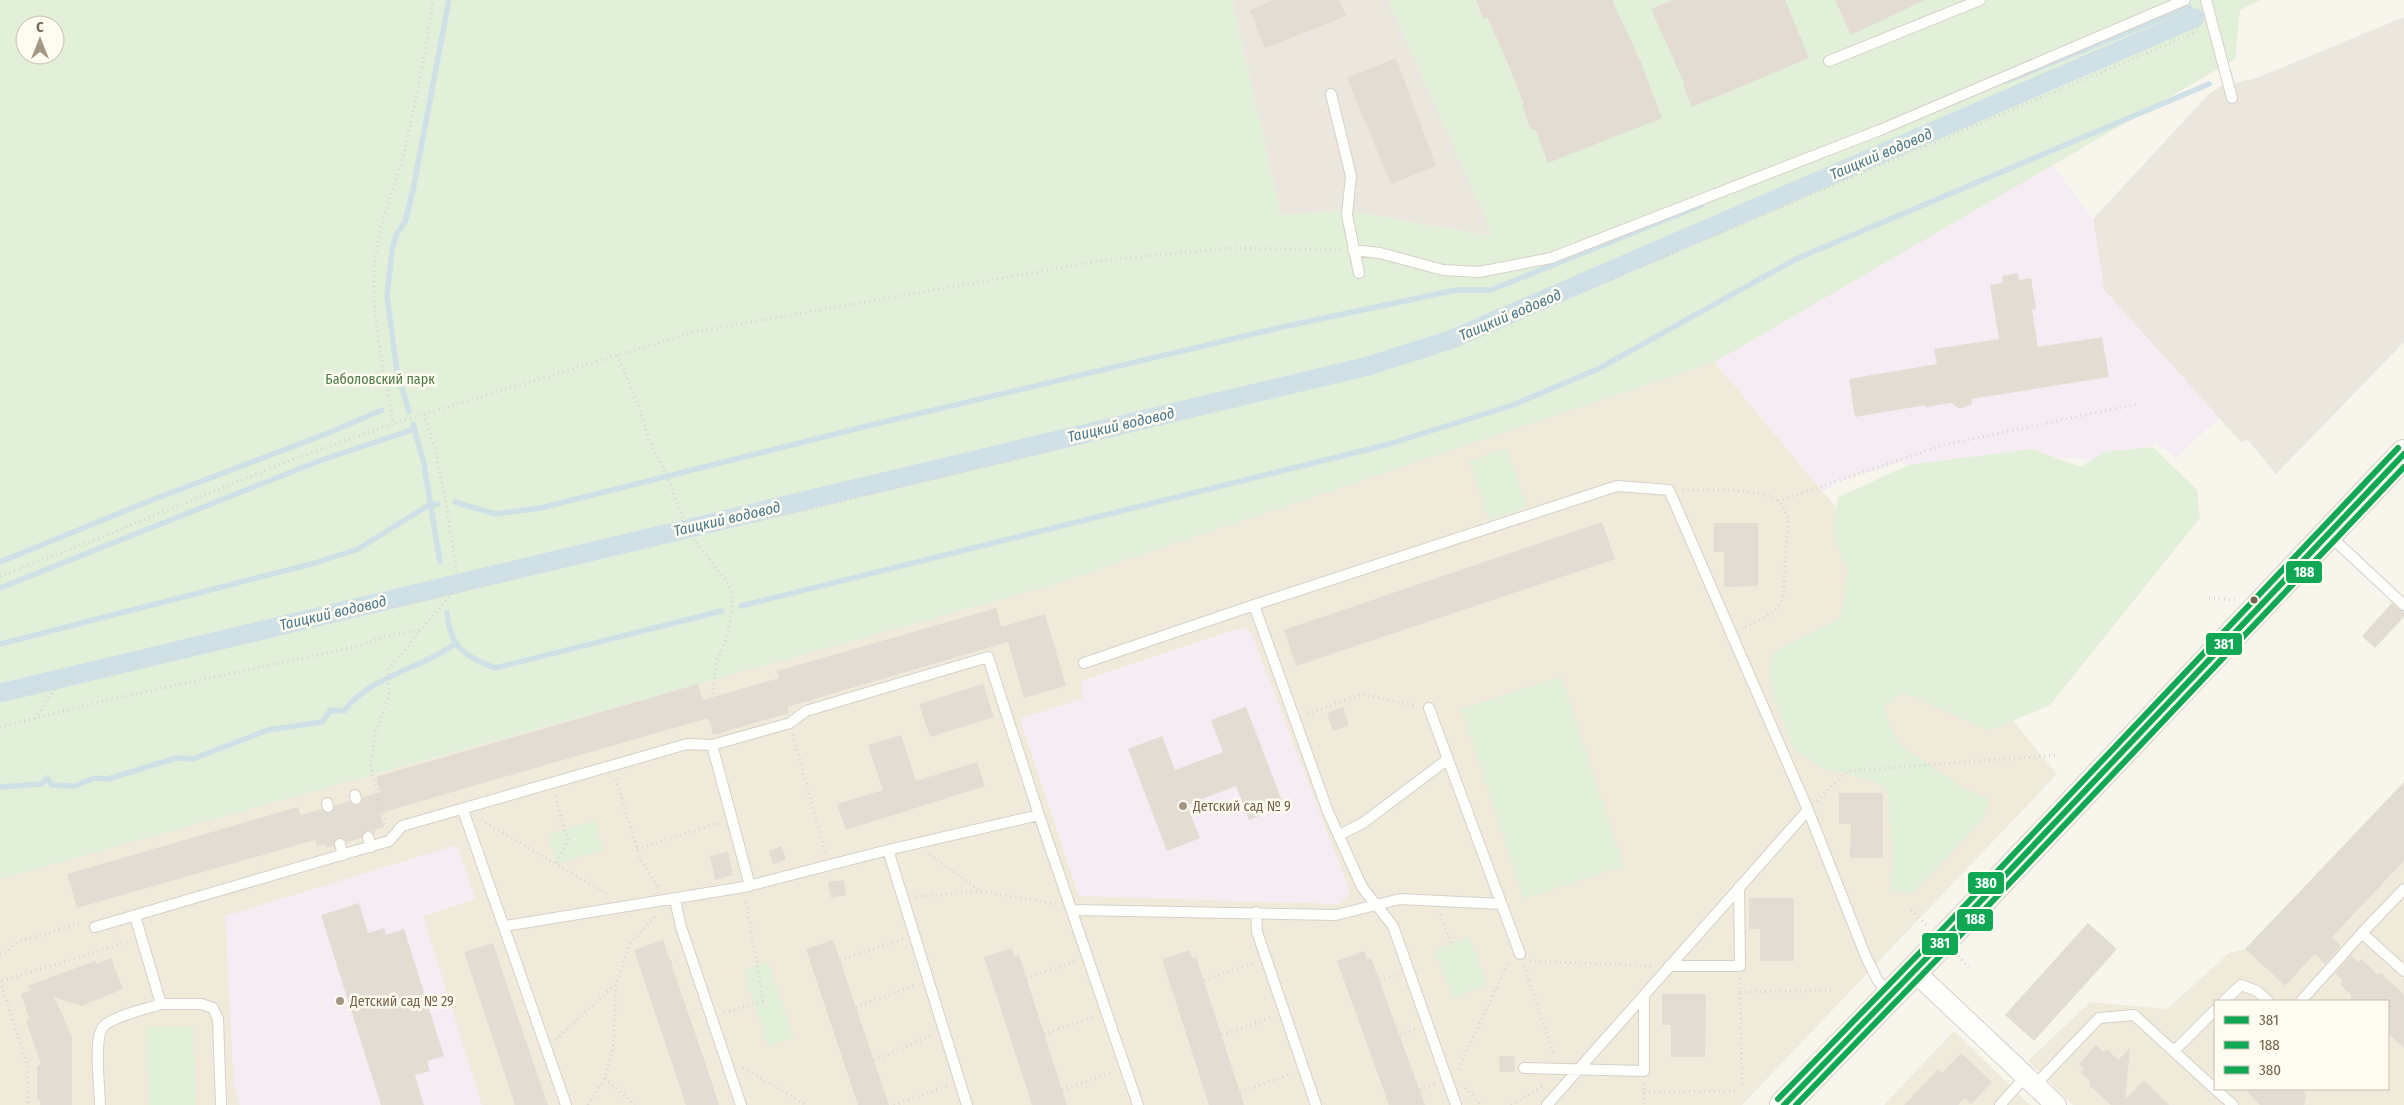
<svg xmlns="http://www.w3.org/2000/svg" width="2404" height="1105" font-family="'Fira Sans Condensed',sans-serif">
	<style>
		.residential { fill: #f0eadb; fill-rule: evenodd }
		.industrial { fill: #ebe6de }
		.education { fill: #f6edf4 }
		.green { fill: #e2efd9; fill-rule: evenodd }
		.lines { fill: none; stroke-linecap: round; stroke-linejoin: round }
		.stream { stroke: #cfe1e7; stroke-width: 5.5 }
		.canal { stroke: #cfe1e7; stroke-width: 19 }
		.building { fill: #e2dcd2 }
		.lane-casing { stroke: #d5d1c8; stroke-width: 12 }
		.street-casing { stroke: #d5d1c8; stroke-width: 22 }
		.secondary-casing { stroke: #d6d1c8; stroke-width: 30 }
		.path { stroke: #dad5d0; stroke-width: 3; stroke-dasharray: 1 4; stroke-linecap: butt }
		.lane { stroke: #fefefc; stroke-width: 10 }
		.street { stroke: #fefefc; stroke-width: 20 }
		.secondary { stroke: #fefefc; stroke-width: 28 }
		.bus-1-casing { stroke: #fefbf0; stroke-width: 10 }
		.bus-2-casing { stroke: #fefbf0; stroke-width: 10 }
		.bus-3-casing { stroke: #fefbf0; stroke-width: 10 }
		.bus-1 { stroke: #10a855; stroke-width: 6 }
		.bus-2 { stroke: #10a855; stroke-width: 6 }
		.bus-3 { stroke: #10a855; stroke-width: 6 }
		.bus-dot { fill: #76634d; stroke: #fefbf0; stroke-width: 2 }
		.poi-dot { fill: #a49685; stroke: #fefbf0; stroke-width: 2 }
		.labels { text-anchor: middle; stroke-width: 5; stroke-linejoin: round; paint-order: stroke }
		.park-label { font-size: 14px; fill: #4c7b45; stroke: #fefbf0 }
		.poi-label { font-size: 14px; fill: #76634d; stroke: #fefbf0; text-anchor: start }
		.water-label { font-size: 15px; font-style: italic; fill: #4b788f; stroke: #fefbf0 }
		.line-badge { stroke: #fefbf0; stroke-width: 2 }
		.badge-label { font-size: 14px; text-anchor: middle; font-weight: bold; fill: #fff }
	</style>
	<rect width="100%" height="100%" fill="#f8f5ed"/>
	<path class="residential" d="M1715 362 2057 774 1742 1105H0V879L1046 587Z
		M2404 861V1105H2073L2028 1061 2090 1002 2167 1009 2229 953 2245 949 2285 986ZM2215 1001H2388V1089H2215Z
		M1954 1031 2030 1105H1884Z"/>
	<path class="industrial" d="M1232 0H1388L1494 236 1342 210 1281 215Z
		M2404 17V342L2276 474 2248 440 2241 442 2104 290 2093 219 2210 93 2221 86 2257 78Z"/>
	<path class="education" d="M2053 165 2093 219 2104 290 2219 418 2176 458 2156 443 2120 461 2017 455 1968 506 1901 462 1839 481 1823 492 1715 362Z
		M1244 627 1251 632 1350 892 1341 904 1079 896 1020 719 1082 699 1081 681Z
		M457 845 475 899 423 916 482 1105H240L234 1086 225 916Z"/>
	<path class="green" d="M0 0H1232L1281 215 1342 210 1493 236 1388 0H2260L2240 10 2235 59 1715 362 1046 587 0 879ZM25 25H55V55H25Z
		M2153 447 2197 490 2200 518 2050 705 1989 731 1904 693 1883 707 1898 743 1962 787 1990 799 1984 818 1912 894 1890 889 1893 861 1887 788 1870 780 1821 768 1793 748 1770 687 1772 653 1840 619 1848 572 1833 537 1838 497 1909 465 2031 449 2081 467 2103 452Z
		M1507 448 1527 507 1489 520 1469 461Z
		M1561 676 1624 866 1524 899 1461 709Z
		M595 821 603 850 556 864 548 834Z
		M1469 936 1488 985 1453 998 1434 950Z
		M768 962 794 1038 768 1046 743 970Z
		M147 1027H194L195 1105H148Z"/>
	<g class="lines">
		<path class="stream" d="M2007 81 2190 7
			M409 412 397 371 387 296 392 250 396 235 405 222 413 190 449 0
			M413 424 424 464 440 562
			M455 502 495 514 541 508 867 426 1287 326 1456 290H1491L1702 205
			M0 562 152 500 331 432 382 410
			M0 588 319 461 415 429
			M741 606 1386 445 1513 405 1598 369 1796 259 2209 84
			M447 613C451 649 464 655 495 668L722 611
			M0 644 315 563 358 549 429 505 438 504
			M0 787 42 784 47 778 52 785 75 786 94 778 108 779 176 758 193 759 268 730 322 722 331 710 344 711C369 677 422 668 455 644"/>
		<path class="canal" d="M0 693 1368 366 1450 340 2195 18"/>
	</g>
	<path class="building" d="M1274 0H1339L1346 16 1265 48 1250 10Z
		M1476 0H1612L1640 60 1662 118 1548 163 1535 129 1531 130 1522 105 1524 104 1504 54 1487 17 1483 19Z
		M1673 0H1785L1809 58 1692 107 1683 85H1685L1651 9Z
		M1835 0H1925L1851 35Z
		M1396 58 1436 166 1391 184 1347 78Z
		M2018 273 2019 280 2031 278 2036 309 2032 310 2038 347 2102 337 2109 377 1971 399 1972 404 1962 408H1958L1951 403 1926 407V405L1855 417 1849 379 1937 364 1934 349 1999 339 1990 285 2003 283 2002 276Z
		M1602 522 1615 559 1296 666 1284 630Z
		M1714 523H1758V586L1724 587V552H1714Z
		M2392 603 2404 612V617L2375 648 2362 636Z
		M996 608 1001 627 1045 614 1066 686 1024 698 1008 642 787 707 789 713 713 735 708 718 380 813 384 827 375 830 374 835 370 830 366 831 361 838 347 842 342 838H338L334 842 333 846 326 848 325 844 317 846 315 840 77 908 67 874 298 807 301 815 322 809 326 813H330L335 805 350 801 354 805H358L362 801 363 797 380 792 376 777 698 684 703 700 779 678 777 671Z
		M983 684 994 717 930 737 919 704Z
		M1246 707 1284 806 1249 820 1236 786 1187 805 1200 838 1167 851 1128 749 1162 736 1175 770 1223 752 1211 720Z
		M1343 707 1349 725 1333 731 1327 713Z
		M901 735 916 781 977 762 985 786 846 830 837 804 883 790 868 745Z
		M2404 782V861L2332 937 2341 946 2325 964 2315 954 2285 986 2245 949Z
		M1839 793H1883V858H1850L1851 824H1839Z
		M782 846 786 860 773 864 769 851Z
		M728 852 733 875 715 880 710 856Z
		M844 880 846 895 831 898 828 882Z
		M1749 898H1794V961H1760V929H1749Z
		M359 903 368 933 384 928 386 935 404 929 444 1056 427 1061 430 1071 415 1075 424 1105H381L321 915Z
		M2088 923 2117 949 2034 1041 2005 1015Z
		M663 940 705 1062 719 1105H686L634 950Z
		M833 940 840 960 889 1105H858L806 949Z
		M493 943 516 1012 548 1105H515L464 952Z
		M1012 948 1014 956 1019 955 1067 1105H1032L984 957Z
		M1190 950 1192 958 1196 957 1244 1105H1209L1162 959Z
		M1364 951 1367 959 1371 958 1425 1105H1389L1337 961Z
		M2351 955 2358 962 2361 959 2377 974 2381 973 2404 995V1048L2388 1033V1001H2351V995L2340 984 2343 981 2335 973Z
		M111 958 123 989 81 1006 54 997 72 1036V1105H40V1100H37V1066L41 1064 26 1021 29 1018 21 994 32 990 27 987 30 985 95 961 97 964Z
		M1662 994H1706L1705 1057H1671V1025H1662Z
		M2096 1045 2104 1052 2107 1049 2118 1060 2130 1048 2125 1100 2144 1080 2169 1105H2111L2090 1086V1081L2081 1073 2084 1069 2079 1064Z
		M1961 1053 1992 1082 1971 1104 1965 1098 1958 1105H1904L1938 1069 1942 1073Z
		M1499 1056H1514L1515 1072H1500Z
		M2245 1089H2301L2306 1094 2304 1105H2260Z"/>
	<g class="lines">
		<g class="lane-casing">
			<path id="lane" d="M2206 0 2232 98
				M1829 61 1980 0
				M1331 94 1351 176 1347 215 1359 273
				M1353 250 1380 253 1443 270 1479 272 1551 258 1880 130 2185 0
				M2329 535 2404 605
				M1084 663 1254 605
				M1429 708 1520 954
				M712 745 750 886
				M355 795 356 799
				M327 803 328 807
				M463 810 566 1105
				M1339 835 1363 823 1448 759
				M368 837 371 847
				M340 844 343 855
				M888 850 967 1105
				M2404 889 2362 933 2404 971
				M675 900 681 927 741 1105
				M1073 910 1336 915 1400 899 1501 904
				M1256 912 1257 932 1316 1105
				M135 916 161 1004H201L213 1008 218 1019 221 1105
				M505 926 744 887 888 850 1039 815 1138 1105
				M95 927 389 841 402 826 687 744 712 745 790 723 806 711 988 657 1039 815
				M1669 966H1740L1739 887
				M2224 1001 2241 985 2257 991 2268 1001
				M2301 1001 2362 933
				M2174 1051 2215 1010
				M1524 1068 1644 1071V995
				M2035 1085 2099 1018 2134 1015 2215 1089
				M2215 1089 2233 1105
				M100 1105C100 1089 93 1039 103 1027 112 1016 147 1009 161 1004
				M1456 1105 1393 926 1362 887 1328 812 1254 605 1617 486 1669 490 1808 810 1866 957 1878 981 1890 993
				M1547 1105 1808 810
				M2000 1105 2026 1076"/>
		</g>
		<g class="street-casing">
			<path id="street" d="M1914 971 2056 1105"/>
		</g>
		<g class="secondary-casing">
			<path id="secondary" d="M1784 1105 1943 941 2404 454"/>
		</g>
		<path class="path" d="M617 355 638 404 649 440 666 473 689 534 729 584 733 600 727 638 716 662 713 697
			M424 414 694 332 1105 260 1231 248 1341 250
			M1683 490C1706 491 1762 486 1779 502 1784 507 1786 513 1788 519L1783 599 1774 612 1743 628
			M1778 501 1943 445 2136 404
			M0 576 72 549 293 459 393 424C386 375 372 325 374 274 375 233 393 192 404 153 416 102 426 52 433 0
			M2209 598 2235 600
			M0 698 56 685
			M1307 714 1362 694 1416 706
			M35 719 57 685 456 592 644 544 806 510 1136 429 1451 347 2201 30
			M0 727 116 698 359 646 384 636 420 630 459 586 445 498 434 445 424 414 393 424
			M793 735 825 852
			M616 779 640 859 659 888
			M555 796 568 840 556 864
			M1817 801 1847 771 2058 755
			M481 820 609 895
			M386 824 370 767 375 734 389 694 388 669 406 649 420 630
			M637 849 719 823
			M929 854 979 890
			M916 897 979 891 1056 904
			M1911 910 1928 927
			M1440 914 1451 943
			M0 954 7 952 17 942 82 923
			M1958 956 1969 967
			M840 960 903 939
			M1530 961 1654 966
			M671 962 680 959
			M1524 966 1554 1055
			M1026 978 1075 962
			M1740 978 1742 1085
			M1204 980 1253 963
			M0 981 27 1063 28 1105
			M2 981 130 941
			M1380 981 1396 975
			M1740 992 1833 990
			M856 1007 916 985
			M724 1013 763 1001 746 899
			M1044 1034 1096 1016
			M1222 1035 1273 1017
			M1400 1035 1416 1029
			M556 1040 615 984
			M874 1060 933 1035
			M743 1068 807 1105
			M1458 1069 1509 962
			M605 1078 635 1105
			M1644 1083V1105
			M1465 1088 1481 1105
			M1062 1090 1114 1072
			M1420 1090 1435 1084
			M1240 1092 1291 1074
			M1644 1092 1736 1091
			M588 1105 605 1078 613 1048 616 984 630 944 655 916
			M894 1105 947 1086
			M1511 1105 1544 1085"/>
		<use href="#lane" class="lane"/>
		<use href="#street" class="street"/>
		<use href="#secondary" class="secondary"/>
		<g class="bus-1-casing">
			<path id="bus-1" d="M1784 1105 1943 941 2404 454"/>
		</g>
		<g class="bus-2-casing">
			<path id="bus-2" d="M1796 1105 1949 947 2404 467"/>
		</g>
		<g class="bus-3-casing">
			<path id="bus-3" d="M1778 1099 1937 935 2398 448"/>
		</g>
		<use href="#bus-1" class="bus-1"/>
		<use href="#bus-2" class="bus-2"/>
		<use href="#bus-3" class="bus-3"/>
	</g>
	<circle class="bus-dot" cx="2254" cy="600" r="4.5"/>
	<g class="poi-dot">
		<circle cx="1183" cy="806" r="5"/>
		<circle cx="340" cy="1001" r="5"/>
	</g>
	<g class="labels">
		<g class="park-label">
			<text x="380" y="384">Баболовский парк</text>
		</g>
		<g class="poi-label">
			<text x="1193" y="811">Детский сад № 9</text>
			<text x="350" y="1006">Детский сад № 29</text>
		</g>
		<g class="water-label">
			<text transform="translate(1881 154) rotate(-23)" y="5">Таицкий водовод</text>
			<text transform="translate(1510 315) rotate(-23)" y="5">Таицкий водовод</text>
			<text transform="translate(1121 425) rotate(-13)" y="5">Таицкий водовод</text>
			<text transform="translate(727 519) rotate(-13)" y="5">Таицкий водовод</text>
			<text transform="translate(333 613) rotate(-13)" y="5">Таицкий водовод</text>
		</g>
	</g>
	<g class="line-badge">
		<rect x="2285" y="560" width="38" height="24" rx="5" fill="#10a855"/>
		<rect x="2205" y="632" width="38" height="24" rx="5" fill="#10a855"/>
		<rect x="1967" y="871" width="38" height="24" rx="5" fill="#10a855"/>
		<rect x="1956" y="908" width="38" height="24" rx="5" fill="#10a855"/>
		<rect x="1921" y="932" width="38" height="24" rx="5" fill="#10a855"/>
	</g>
	<g class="badge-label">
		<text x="2304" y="577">188</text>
		<text x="2224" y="649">381</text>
		<text x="1986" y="888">380</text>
		<text x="1975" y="924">188</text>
		<text x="1940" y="948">381</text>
	</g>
	<rect x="2214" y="1000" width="175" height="90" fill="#fefbf0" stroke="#c8beaf"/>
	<rect x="2224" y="1016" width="25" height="8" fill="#10a855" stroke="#c8beaf"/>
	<text x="2259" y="1025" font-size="15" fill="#76634d">381</text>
	<rect x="2224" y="1041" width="25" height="8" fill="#10a855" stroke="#c8beaf"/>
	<text x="2259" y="1050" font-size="15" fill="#76634d">188</text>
	<rect x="2224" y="1066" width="25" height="8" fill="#10a855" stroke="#c8beaf"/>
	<text x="2259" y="1075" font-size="15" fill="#76634d">380</text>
	<g transform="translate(40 40)"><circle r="24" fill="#fefbf0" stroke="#c8beaf"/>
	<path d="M0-4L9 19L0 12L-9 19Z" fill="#a49685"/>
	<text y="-8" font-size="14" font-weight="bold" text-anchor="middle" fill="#76634d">С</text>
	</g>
</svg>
